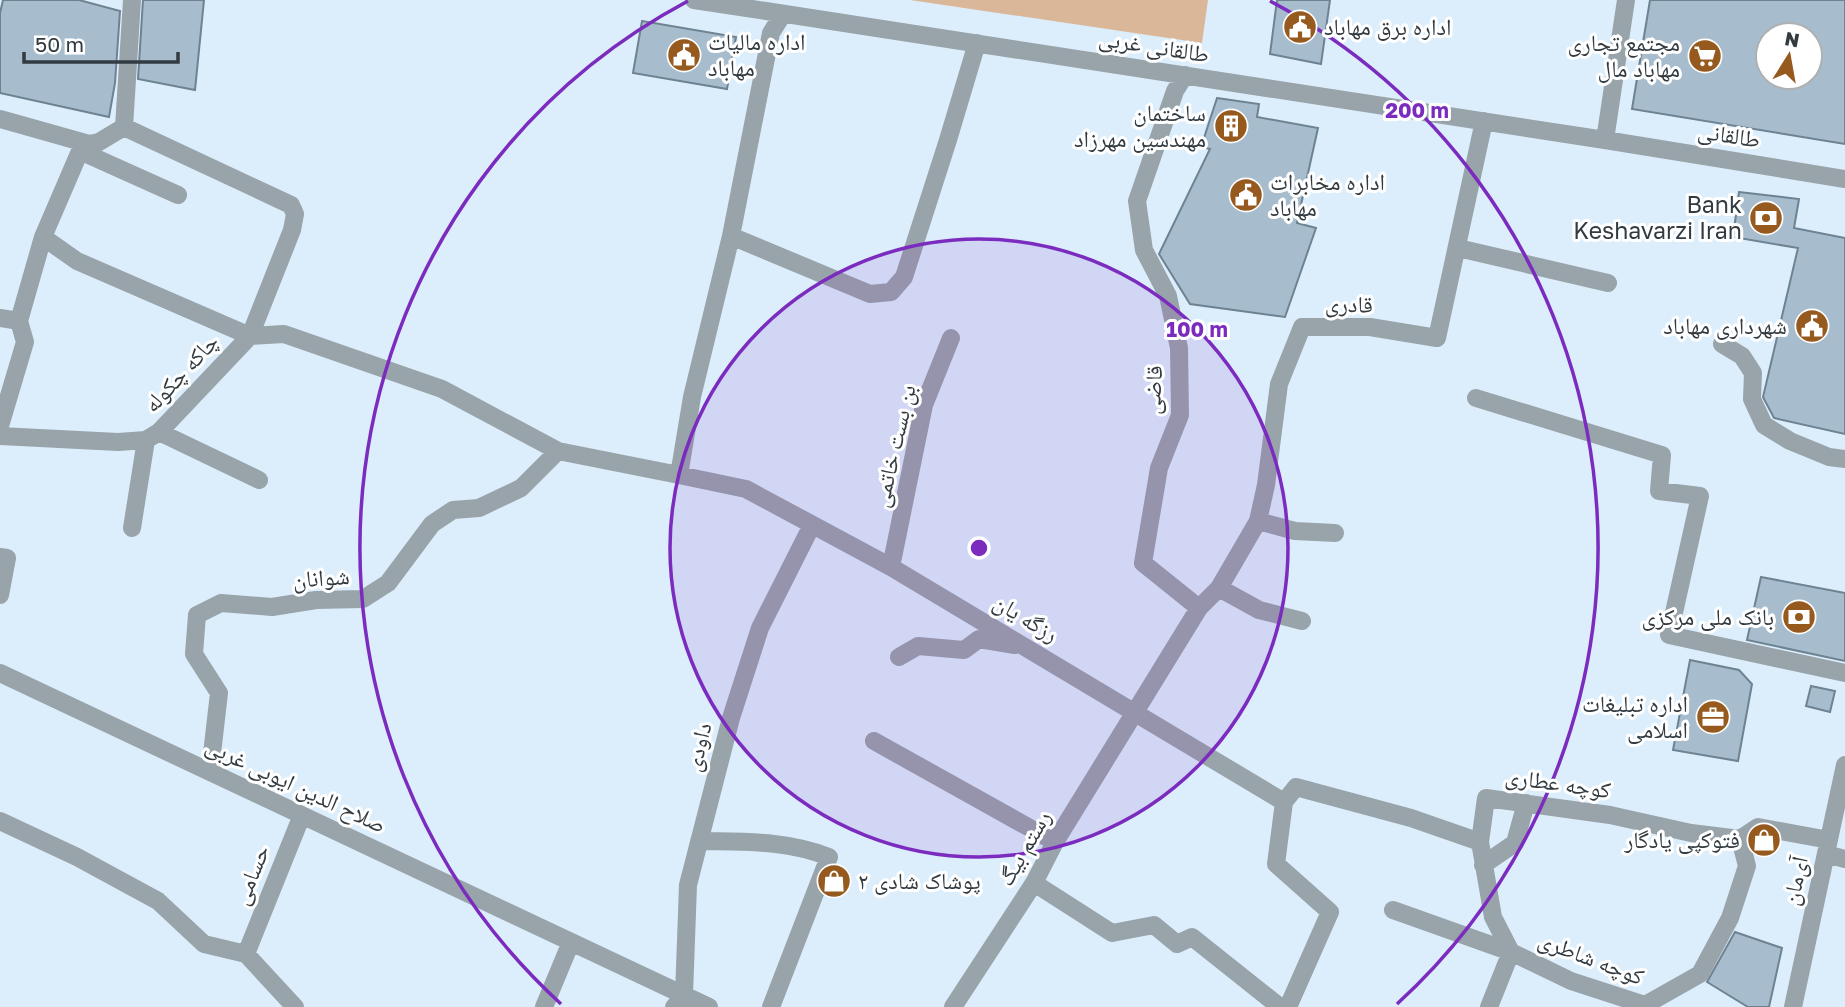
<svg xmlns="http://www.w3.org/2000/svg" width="1845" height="1007" font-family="'Golos Text','Noto Naskh Arabic',sans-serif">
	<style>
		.green { fill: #dbb79a }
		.building { fill: #a7bdcd; stroke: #6e8392; stroke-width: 2; fill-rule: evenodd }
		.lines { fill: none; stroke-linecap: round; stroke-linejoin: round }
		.minor { stroke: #99a3aa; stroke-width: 18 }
		.ring { fill: none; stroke: #7b2cbf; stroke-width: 3.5 }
		.labels { text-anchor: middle; stroke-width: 6; stroke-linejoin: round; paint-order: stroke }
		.poi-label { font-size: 23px; fill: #323b41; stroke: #fff; text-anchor: end }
		.street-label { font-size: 23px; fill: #323b41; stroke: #fff }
		.centre { fill: #7b2cbf; stroke: #fff; stroke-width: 3.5 }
		.ring-label { font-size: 21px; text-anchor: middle; font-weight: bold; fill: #7b2cbf; stroke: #fff; stroke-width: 6; stroke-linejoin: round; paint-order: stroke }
	</style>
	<rect width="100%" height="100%" fill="#dceefc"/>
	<path class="green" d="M910 0H1208L1202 43Z"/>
	<path class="building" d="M3 0H79L120 11 115 83 109 117 0 93V13Z
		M143 0H204L195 90 138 79Z
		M1277 0H1330L1321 64 1270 54Z
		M1650 0H1845V144L1632 109ZM1768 35H1810V77H1768Z
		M642 21 736 37 727 89 633 73Z
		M1217 98 1259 104 1257 117 1318 128 1297 223 1316 228 1285 317 1190 304 1159 254 1210 149 1201 147Z
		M1739 192 1799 199 1794 228 1845 238V434L1774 418 1763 397 1798 248 1733 237Z
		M1761 577 1845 593V661L1747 640Z
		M1690 660 1739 670 1752 684 1738 761 1673 750Z
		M1811 686 1835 691 1830 712 1806 706Z
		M1735 932 1782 948 1769 1007H1748L1707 982Z"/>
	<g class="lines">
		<path class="minor" d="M132 0 124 127 291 205 295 214 292 230 250 336 284 334 442 389 558 451 679 475 692 397 731 236 771 33 783 14
			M694 0 1605 140 1845 179
			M1185 75 1175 91 1137 201 1144 250 1168 296 1179 348 1180 415 1159 468 1143 563 1199 608
			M0 119 89 144 99 142 124 127
			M1605 140 1626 0
			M80 151 178 195
			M731 236 870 294 891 292 904 277 948 140 977 43
			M1458 248 1608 283
			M0 318 19 321 43 237 80 151 89 144
			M1722 344 1742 356 1753 373 1752 399 1764 425 1790 441 1829 457 1845 459
			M1476 398 1662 455 1659 491 1700 496 1669 635 1845 673
			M0 426 25 342 19 321
			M159 432 259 480
			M0 436 118 442 146 440 159 432 250 336 77 261 43 237
			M679 475 746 489 891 567 1284 802 1276 864 1330 912 1288 1007
			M1258 521 1295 531 1335 533
			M132 528 146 440
			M0 557 7 558 0 595
			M891 567 924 405 951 338
			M1219 588 1259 610 1302 621
			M899 657 918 646 964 650 979 639 1015 645
			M0 673 709 1007
			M874 741 1055 842
			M210 771 219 693 194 654 197 615 221 603 272 607 316 600 363 599 388 583 432 524 453 510 479 508 521 488 558 451
			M1284 802 1296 787 1411 818 1480 842 1486 798 1610 815 1691 833 1740 839 1758 827 1829 840
			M0 821 77 857 158 901 204 944 246 954 295 1007
			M699 841C744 842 787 840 829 857L771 1007
			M1480 842 1493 917 1511 952 1571 981 1645 1005 1700 974 1730 918 1747 866 1740 839
			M1826 854 1845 859
			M1483 865 1515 843 1526 803
			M1034 883 1112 933 1154 925 1177 944 1192 937 1280 1007
			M1393 910 1511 952 1489 1007
			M246 954 302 815
			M544 1007 571 942
			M674 1007 684 995 688 885 731 718 760 628 812 525
			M953 1007 1034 883 1055 842 1199 608 1219 588 1258 521 1266 485 1279 384 1302 327H1370L1437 338 1484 121
			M1793 1007 1845 765"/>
	</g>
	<circle cx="979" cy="548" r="309" fill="#7b2cbf" fill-opacity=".12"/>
	<g class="ring">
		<circle cx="979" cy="548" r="309"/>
		<path d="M561 1004A619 619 0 0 1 688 1M1270 1A619 619 0 0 1 1397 1004"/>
	</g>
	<defs>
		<g id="civic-disc" transform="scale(1.75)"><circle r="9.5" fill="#975a1e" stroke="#fff"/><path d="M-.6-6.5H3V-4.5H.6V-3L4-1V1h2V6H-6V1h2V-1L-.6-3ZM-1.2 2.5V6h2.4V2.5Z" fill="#fff"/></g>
		<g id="supermarket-disc" transform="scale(1.75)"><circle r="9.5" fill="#975a1e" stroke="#fff"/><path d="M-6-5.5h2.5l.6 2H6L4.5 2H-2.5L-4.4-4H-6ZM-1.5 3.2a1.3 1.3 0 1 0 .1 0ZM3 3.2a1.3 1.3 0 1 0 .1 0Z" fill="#fff"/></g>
		<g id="building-disc" transform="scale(1.75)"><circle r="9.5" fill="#975a1e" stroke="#fff"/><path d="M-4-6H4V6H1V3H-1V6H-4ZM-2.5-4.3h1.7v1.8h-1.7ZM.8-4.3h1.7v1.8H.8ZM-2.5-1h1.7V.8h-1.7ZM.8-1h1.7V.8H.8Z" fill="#fff"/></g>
		<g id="bank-disc" transform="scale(1.75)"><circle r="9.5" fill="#975a1e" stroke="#fff"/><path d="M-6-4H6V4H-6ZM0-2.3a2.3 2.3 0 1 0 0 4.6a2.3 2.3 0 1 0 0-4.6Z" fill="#fff"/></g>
		<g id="office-disc" transform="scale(1.75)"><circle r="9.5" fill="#975a1e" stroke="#fff"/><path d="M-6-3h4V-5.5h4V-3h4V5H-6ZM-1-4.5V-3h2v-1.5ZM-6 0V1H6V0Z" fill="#fff"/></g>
		<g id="shop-disc" transform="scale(1.75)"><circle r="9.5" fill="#975a1e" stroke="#fff"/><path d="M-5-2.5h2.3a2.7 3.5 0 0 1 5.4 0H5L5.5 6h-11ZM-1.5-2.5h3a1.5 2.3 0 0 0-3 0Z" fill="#fff"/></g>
	</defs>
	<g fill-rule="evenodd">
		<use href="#civic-disc" x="1300" y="27"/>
		<use href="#civic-disc" x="684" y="55"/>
		<use href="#supermarket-disc" x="1705" y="56"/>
		<use href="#building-disc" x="1231" y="126"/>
		<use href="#civic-disc" x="1246" y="195"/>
		<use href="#bank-disc" x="1766" y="218"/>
		<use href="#civic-disc" x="1812" y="326"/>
		<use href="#bank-disc" x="1799" y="617"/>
		<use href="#office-disc" x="1713" y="717"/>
		<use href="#shop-disc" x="1764" y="840"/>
		<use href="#shop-disc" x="834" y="881"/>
	</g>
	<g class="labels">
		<g class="poi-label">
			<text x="1324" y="35" text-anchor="start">اداره برق مهاباد</text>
			<text x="708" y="50" text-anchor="start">اداره مالیات<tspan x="708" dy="26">مهاباد</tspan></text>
			<text x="1680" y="51">مجتمع تجاری<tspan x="1680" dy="26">مهاباد مال</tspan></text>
			<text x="1206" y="121">ساختمان<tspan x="1206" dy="26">مهندسین مهرزاد</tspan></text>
			<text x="1270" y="190" text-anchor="start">اداره مخابرات<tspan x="1270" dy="26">مهاباد</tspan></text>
			<text x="1742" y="213">Bank<tspan x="1742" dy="26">Keshavarzi Iran</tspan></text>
			<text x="1787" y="334">شهرداری مهاباد</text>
			<text x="1774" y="625">بانک ملی مرکزی</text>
			<text x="1688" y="712">اداره تبلیغات<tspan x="1688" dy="26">اسلامی</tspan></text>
			<text x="1740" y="848">فتوکپی یادگار</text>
			<text x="858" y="889" text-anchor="start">پوشاک شادی ۲</text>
		</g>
		<g class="street-label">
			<text transform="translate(1154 46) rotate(9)" y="8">طالقانی غربی</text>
			<text transform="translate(1729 135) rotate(9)" y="8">طالقانی</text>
			<text transform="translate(1349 304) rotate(2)" y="8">قادری</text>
			<text transform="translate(181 373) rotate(-47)" y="8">چاکه چکوله</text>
			<text transform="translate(1153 390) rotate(-87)" y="8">قاضی</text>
			<text transform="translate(894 446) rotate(-77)" y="8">بن بست خاتمی</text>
			<text transform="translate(321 578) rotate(-4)" y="8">شوانان</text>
			<text transform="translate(1026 618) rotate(31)" y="8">رزگه یان</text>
			<text transform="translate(698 747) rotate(-76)" y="8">داودی</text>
			<text transform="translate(1558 783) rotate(8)" y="8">کوچه عطاری</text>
			<text transform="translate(296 785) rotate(25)" y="8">صلاح الدین ایوبی غربی</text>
			<text transform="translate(1024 848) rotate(-60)" y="8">رستم بیگ</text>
			<text transform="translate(251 875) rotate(-68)" y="8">حسامی</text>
			<text transform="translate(1795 881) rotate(-78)" y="8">آی‌مان</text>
			<text transform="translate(1591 958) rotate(21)" y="8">کوچه شاطری</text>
		</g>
	</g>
	<circle cx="979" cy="548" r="10" class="centre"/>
	<g class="ring-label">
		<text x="1417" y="118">200 m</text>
		<text x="1197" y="337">100 m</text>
	</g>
	<g transform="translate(1789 56) rotate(11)"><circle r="33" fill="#ffffff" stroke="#adb1b3" stroke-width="2"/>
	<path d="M0-5L12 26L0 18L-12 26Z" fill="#975a1e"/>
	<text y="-10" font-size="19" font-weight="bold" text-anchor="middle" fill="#323b41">N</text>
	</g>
	<path d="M24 52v10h154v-10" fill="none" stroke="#323b41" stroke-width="3.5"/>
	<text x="35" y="52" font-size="21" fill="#323b41" stroke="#ffffff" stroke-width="5" paint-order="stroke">50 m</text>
</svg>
